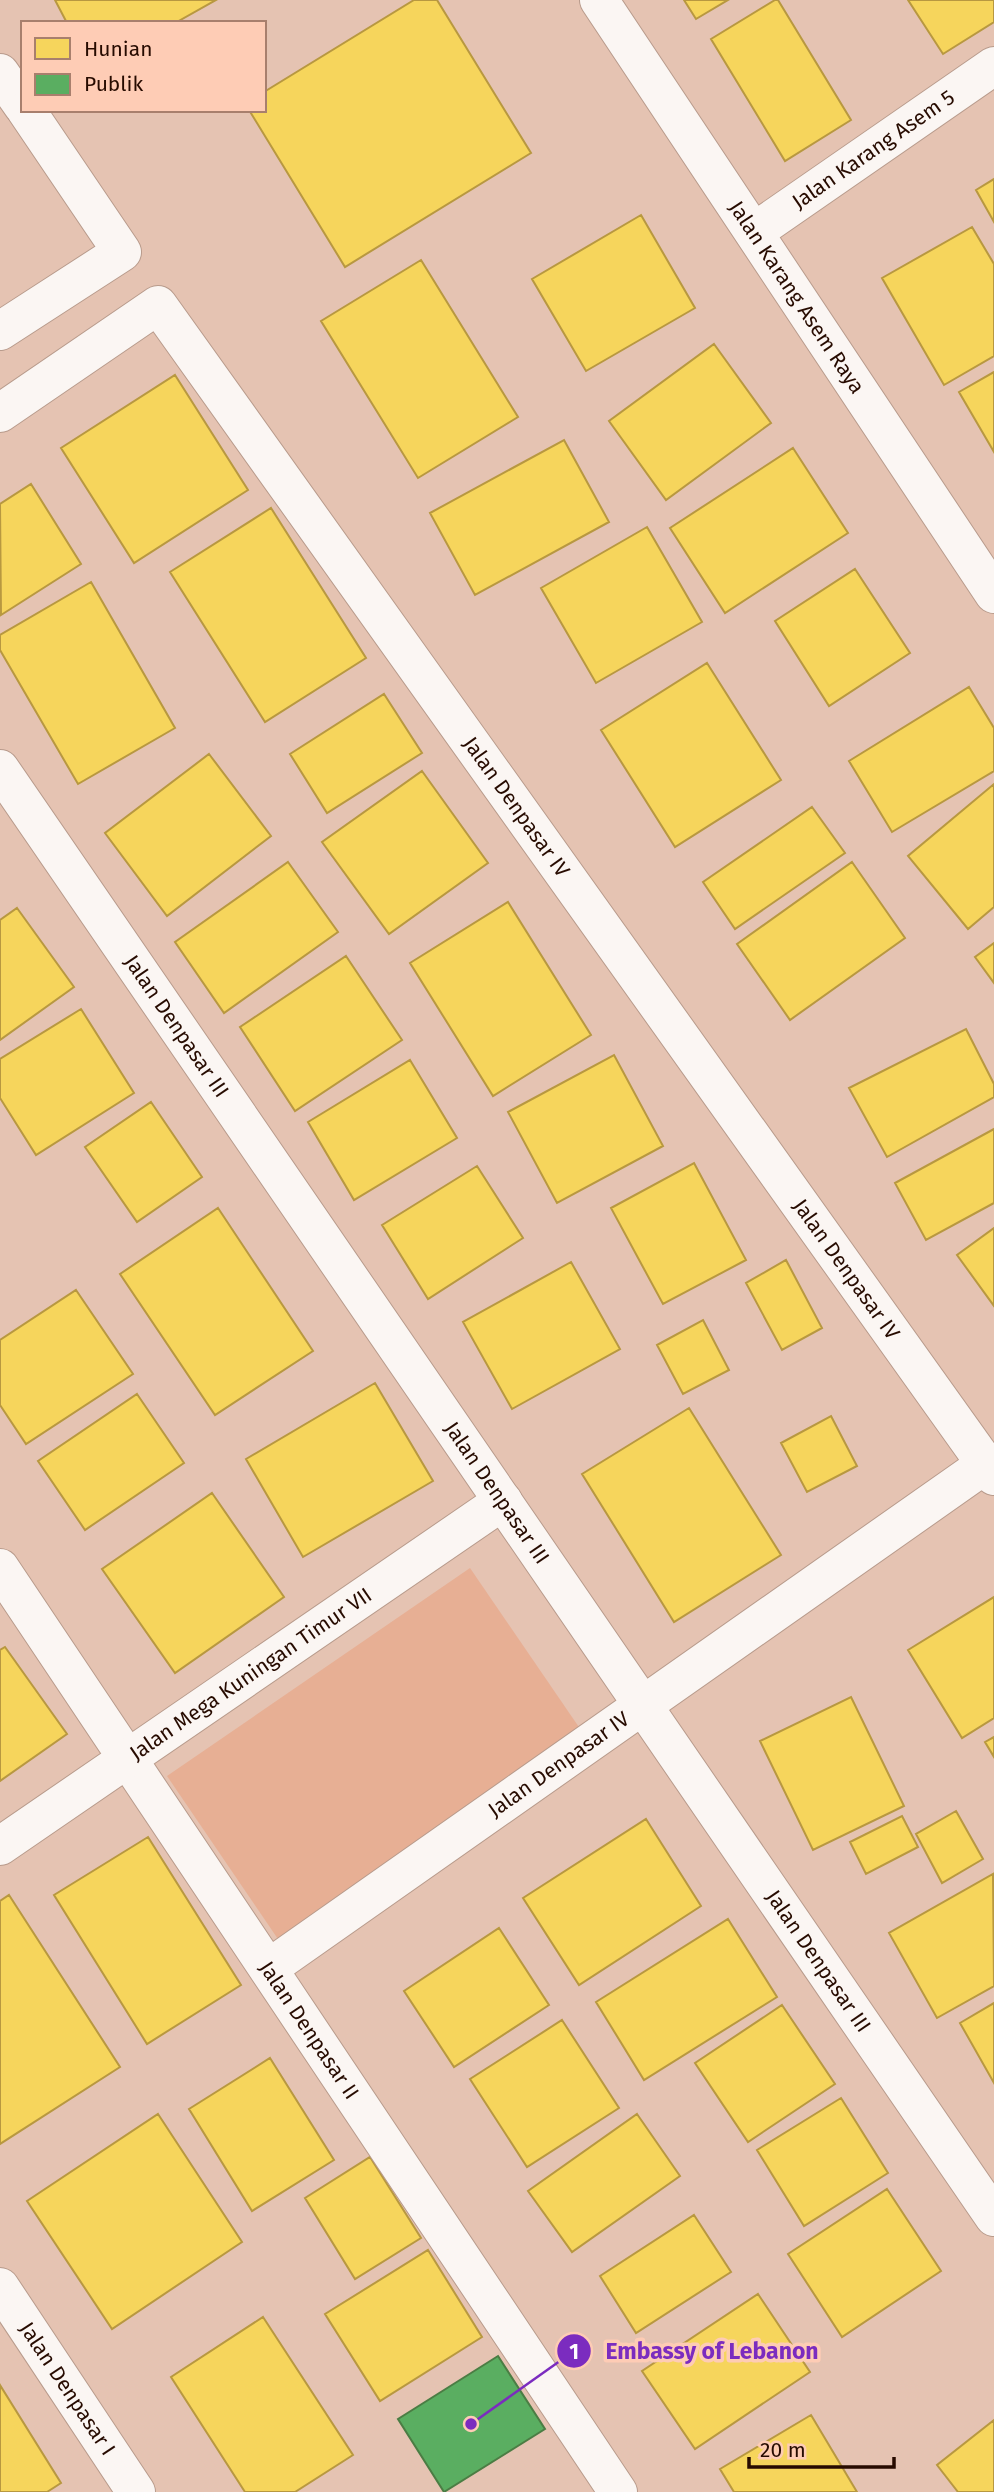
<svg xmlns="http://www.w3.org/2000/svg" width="994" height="2492" font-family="'Fira Sans',sans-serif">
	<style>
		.green { fill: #e7af94 }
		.homes { fill: #f6d55c; stroke: #b89840; stroke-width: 2 }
		.public { fill: #5aae61; stroke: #4b7d44; stroke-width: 2 }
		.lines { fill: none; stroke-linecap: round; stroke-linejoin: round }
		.street-casing { stroke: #b89b8c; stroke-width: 40 }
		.street { stroke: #fbf6f3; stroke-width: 38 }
		.labels { text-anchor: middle; stroke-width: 7; stroke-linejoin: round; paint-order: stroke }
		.street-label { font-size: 21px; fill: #270b00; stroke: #feccb5 }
		.leader { fill: none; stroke: #7b2cbf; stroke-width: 2.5 }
		.callout-dot { fill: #7b2cbf; stroke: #feccb5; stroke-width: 2.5 }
		.mark-label { font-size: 21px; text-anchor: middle; font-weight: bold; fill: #fff }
		.callout-label { font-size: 23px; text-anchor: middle; font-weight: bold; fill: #7b2cbf; stroke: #feccb5; stroke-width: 7; stroke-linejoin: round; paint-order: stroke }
	</style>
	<rect width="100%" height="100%" fill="#e5c3b2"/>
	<path class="green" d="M470 1568 585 1736 282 1945 167 1776Z"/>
	<path class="homes" d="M55 0H216L175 23H67Z
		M414 0H437L531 153 345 267 249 110H264V92Z
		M684 0H728L696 19Z
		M775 0H778L851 120 785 161 711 39Z
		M908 0H994V22L943 54Z
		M994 179V222L976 190Z
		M641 215 695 308 586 371 532 279Z
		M972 227 994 264V356L944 385 882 278Z
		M421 260 518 417 418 478 321 321Z
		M714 344 771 423 666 500 609 421Z
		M994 372V452L959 392Z
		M175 375 248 490 134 563 61 448Z
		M564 440 609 522 475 595 430 513Z
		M793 448 848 533 725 613 670 528Z
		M31 484 81 564 1 615 0 504Z
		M271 508 366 658 265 722 170 572Z
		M647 527 702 622 596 683 541 588Z
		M855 569 910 653 829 706 775 621Z
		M91 582 175 728 78 784 0 650V635Z
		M707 663 781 780 675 847 601 730Z
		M969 687 994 728V771L892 832 849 761Z
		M384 694 422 753 327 813 290 754Z
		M209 754 271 836 167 916 105 833Z
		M422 771 488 863 389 934 322 842Z
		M994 784V907L968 929 908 856Z
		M812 807 845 853 735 929 703 882Z
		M288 862 338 932 224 1013 175 942Z
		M852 862 905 938 790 1020 737 944Z
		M508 902 591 1035 493 1096 410 963Z
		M17 908 74 987 0 1040V920Z
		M994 943V983L975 957Z
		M346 956 402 1040 295 1111 240 1027Z
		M81 1009 134 1093 36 1155 0 1098V1059Z
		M966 1029 994 1084V1097L887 1157 849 1088Z
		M614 1055 663 1146 557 1203 508 1112Z
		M410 1060 457 1138 354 1200 308 1122Z
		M151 1102 202 1177 137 1222 85 1147Z
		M994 1129V1203L926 1240 895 1183Z
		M694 1163 746 1260 663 1304 611 1208Z
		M477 1166 523 1238 428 1299 382 1225Z
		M218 1208 313 1351 215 1415 120 1274Z
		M994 1228V1306L957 1255Z
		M786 1260 822 1328 782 1350 746 1283Z
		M571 1262 620 1349 512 1409 463 1322Z
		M76 1290 133 1374 26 1444 0 1405V1340Z
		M703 1320 729 1370 683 1394 657 1345Z
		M375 1383 433 1481 303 1557 246 1459Z
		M137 1394 184 1463 85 1530 38 1461Z
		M689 1408 781 1555 674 1622 582 1474Z
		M831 1416 857 1466 807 1492 781 1443Z
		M212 1493 284 1597 175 1673 102 1569Z
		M994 1597V1718L962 1738 908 1650Z
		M5 1647 67 1734 0 1781V1650Z
		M851 1697 904 1806 813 1850 760 1741Z
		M994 1737V1757L985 1742Z
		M956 1811 983 1859 942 1883 916 1834Z
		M902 1816 918 1847 866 1874 850 1842Z
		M646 1819 701 1906 579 1985 523 1898Z
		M148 1837 241 1985 147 2044 54 1895Z
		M993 1874 994 1986 937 2018 889 1933Z
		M9 1895 120 2067 0 2144V1901Z
		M728 1919 777 1997 644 2080 596 2002Z
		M499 1928 549 2005 454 2067 404 1991Z
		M994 2003V2083L960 2023Z
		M782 2005 835 2084 748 2142 695 2063Z
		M562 2020 619 2108 527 2167 470 2079Z
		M270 2058 334 2160 252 2211 189 2109Z
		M841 2098 888 2173 804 2226 757 2150Z
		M158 2114 242 2242 112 2329 27 2201Z
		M637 2114 680 2176 572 2252 528 2191Z
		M370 2157 421 2238 355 2279 305 2198Z
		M887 2189 941 2271 842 2337 788 2254Z
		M694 2215 731 2272 636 2333 600 2276Z
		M428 2250 482 2337 380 2401 325 2314Z
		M758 2294 810 2372 695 2449 642 2371Z
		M263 2317 353 2455 295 2492H245L171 2377Z
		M0 2385 61 2483 47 2492H0Z
		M811 2415 857 2492H734L720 2469Z
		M994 2420V2492H958L937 2465Z"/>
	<path class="public" d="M498 2356 545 2429 444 2492 398 2419Z"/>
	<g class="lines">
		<g class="street-casing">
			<g id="street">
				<path id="s1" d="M599 0 994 594"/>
				<path d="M0 73 23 106"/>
				<path id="s2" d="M754 232 994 66"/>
				<path d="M0 331 122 252 26 110"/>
				<path id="s3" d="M0 413 158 305 994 1476"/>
				<path id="s4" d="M0 769 994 2217"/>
				<path id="s5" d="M0 1568 618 2492"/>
				<path id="s6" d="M0 1846 503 1501"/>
				<path id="s7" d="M269 1968 986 1464"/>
				<path id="s8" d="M0 2287 136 2492"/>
			</g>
		</g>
		<use href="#street" class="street"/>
	</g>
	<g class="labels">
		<g class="street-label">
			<text dy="7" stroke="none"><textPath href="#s2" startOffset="145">Jalan Karang Asem 5</textPath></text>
			<text dy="7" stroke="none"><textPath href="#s1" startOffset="357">Jalan Karang Asem Raya</textPath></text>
			<text dy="7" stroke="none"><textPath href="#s3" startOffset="808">Jalan Denpasar IV</textPath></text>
			<text dy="7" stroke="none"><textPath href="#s4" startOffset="312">Jalan Denpasar III</textPath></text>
			<text dy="7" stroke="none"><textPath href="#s3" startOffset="1376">Jalan Denpasar IV</textPath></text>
			<text dy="7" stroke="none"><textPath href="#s4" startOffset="878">Jalan Denpasar III</textPath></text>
			<text dy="7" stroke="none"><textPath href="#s6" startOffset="304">Jalan Mega Kuningan Timur VII</textPath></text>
			<text dy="7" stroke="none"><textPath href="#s7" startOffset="354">Jalan Denpasar IV</textPath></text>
			<text dy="7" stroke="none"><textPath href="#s4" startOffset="1446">Jalan Denpasar III</textPath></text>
			<text dy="7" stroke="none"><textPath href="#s5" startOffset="556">Jalan Denpasar II</textPath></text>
			<text dy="7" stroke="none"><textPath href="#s8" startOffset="122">Jalan Denpasar I</textPath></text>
		</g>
	</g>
	<path class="leader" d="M471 2424L574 2351"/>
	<g class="callout-dot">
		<circle cx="471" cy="2424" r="7"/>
		<circle cx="574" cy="2351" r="18"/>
	</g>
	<g class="mark-label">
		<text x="574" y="2359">1</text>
	</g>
	<g class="callout-label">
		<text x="712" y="2359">Embassy of Lebanon</text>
	</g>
	<rect x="21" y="21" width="245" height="91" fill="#feccb5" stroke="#a87f6d" stroke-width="2"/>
	<rect x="35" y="38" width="35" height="21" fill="#f6d55c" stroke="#a87f6d" stroke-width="2"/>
	<text x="84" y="56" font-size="21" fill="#270b00">Hunian</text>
	<rect x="35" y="74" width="35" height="21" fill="#5aae61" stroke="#a87f6d" stroke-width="2"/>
	<text x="84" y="91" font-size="21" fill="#270b00">Publik</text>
	<path d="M749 2457v10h145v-10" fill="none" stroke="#270b00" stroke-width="3.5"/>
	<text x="760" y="2457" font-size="21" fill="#270b00" stroke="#feccb5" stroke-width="5" paint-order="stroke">20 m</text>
</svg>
